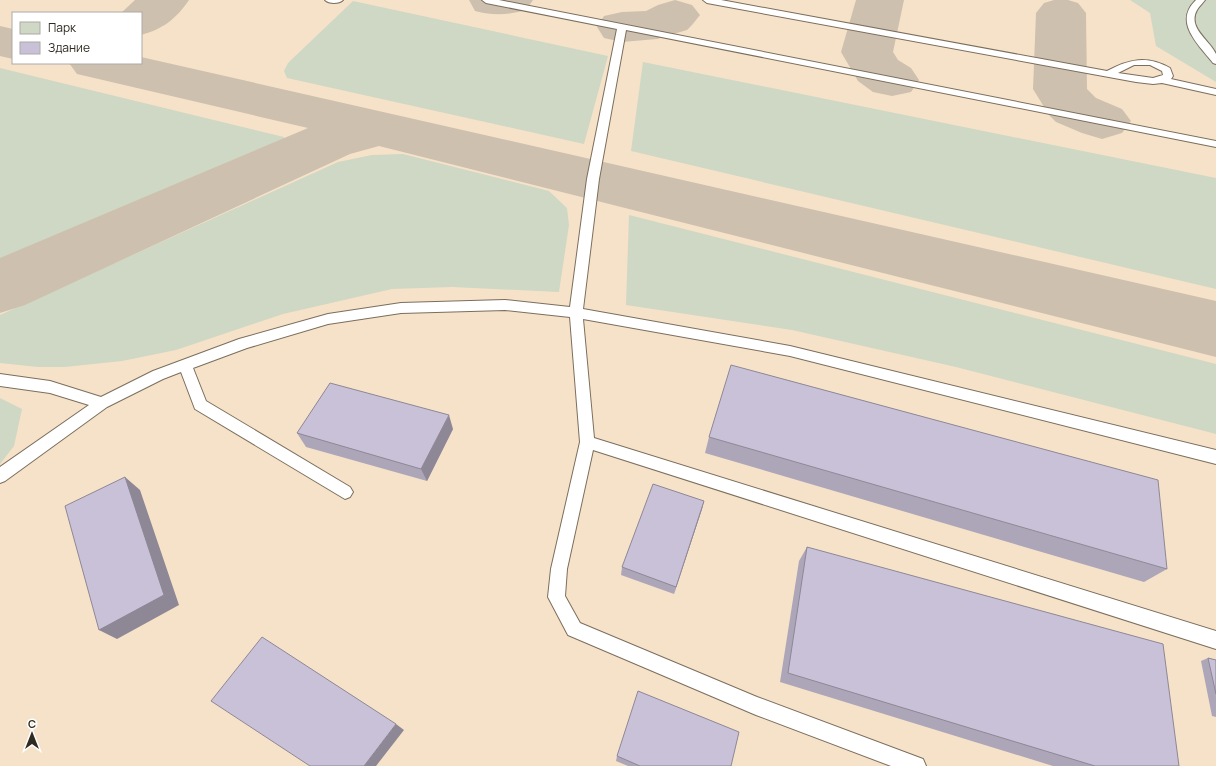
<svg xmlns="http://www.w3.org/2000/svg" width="1216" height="766" font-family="Manrope,sans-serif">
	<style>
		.built { fill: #f6e2c8; fill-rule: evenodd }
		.green { fill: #ced8c4 }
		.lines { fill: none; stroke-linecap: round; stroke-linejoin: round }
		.taxiway { fill: #cec0ae; fill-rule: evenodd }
		.service-casing { stroke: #7b6e5d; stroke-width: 2 }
		.service { fill: #fff; fill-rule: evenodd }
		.wall { fill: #ada6b9 }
		.shaded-wall { fill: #8d8796 }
		.building { fill: #c9c1d7; stroke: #8d8796 }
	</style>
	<rect width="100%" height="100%" fill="#feeeda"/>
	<path class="built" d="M0 0H1216V766H0ZM13 13H141V63H13Z"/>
	<path class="green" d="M1130 0H1216V82L1156 46 1150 13Z
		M353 1 608 56 584 144 287 78 284 71 288 63Z
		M643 62 1216 178V289L631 151Z
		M0 68 284 137 285 145 0 272Z
		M403 154 549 191 567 208 569 225 559 292 452 287 392 289 283 314 176 350 122 361 65 367H38L0 363V315L338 162 372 155Z
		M629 215 1216 364V434L956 367 792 330 626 305Z
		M0 398 22 409 14 446 0 464Z"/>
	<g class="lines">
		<path class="taxiway" d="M135 0H189C176 19 163 29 141 35V13H121Z
			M469 0H533L526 10C508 15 494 16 475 11Z
			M675 0 692 5 700 15 692 25 687 30 657 39 622 42 604 38 597 27 604 16 622 12 646 11 658 5Z
			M856 0H904L893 52 898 60 911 68 919 80 911 92 892 96 873 92 858 81 841 52Z
			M1054 0H1068L1078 3 1086 13 1087 89 1096 98 1122 109 1131 121 1122 133 1102 139 1082 133 1056 122 1049 115 1033 89 1036 13 1044 3Z
			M0 26 13 29V59L0 56Z
			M141 57 1216 301V357L379 146 350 154 25 305 0 313V258L308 128 77 74 69 63H141Z"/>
		<g class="service-casing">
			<path id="service" d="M325 0H343C339 4 329 4 325 0Z
				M482 0H499L1216 141V147L626 30 599 179 583 309 790 346 1216 450V464L790 356 583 319 594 438 1216 631V649L593 450 567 569 565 596 580 623 757 697 923 759 926 766H891L756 715 568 635 548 597 551 569 580 442 570 317 505 310 401 313 328 324 247 348 193 368 206 401 350 487 353 492 350 497 345 499 195 409 181 372 163 379 107 407 5 481 0 483V467L89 405 50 393 0 386V374L50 381 101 397 153 371 239 339 328 314 401 303 505 300 570 307 587 179 617 29 486 3Z
				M703 0H721L1107 71C1129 59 1147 55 1170 68L1173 76 1171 79 1216 89V95L1162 83 1153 84 1136 82 707 3ZM1134 65H1150L1162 71 1163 75 1153 78 1118 73Z
				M1196 0H1205C1203 3 1199 6 1197 10 1187 28 1210 40 1216 54 1216 57 1216 61 1216 64L1213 63C1198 44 1173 22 1196 0Z"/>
		</g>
		<use href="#service" class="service"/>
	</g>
	<path class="wall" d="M453 429 427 481 306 447 297 433Z
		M709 437 1167 569 1144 582 705 453Z
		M704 501 702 509 674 594 621 575 622 567Z
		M807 547 1179 766H1053L780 682 799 561Z
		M1208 658 1216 660V717L1212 716 1201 661Z
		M617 756 731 766H628L616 761Z"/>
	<path class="shaded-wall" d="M449 415 453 429 427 481 421 469Z
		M125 477 140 490 179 605 117 639 99 630Z
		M704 501 702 509 674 594 676 587Z
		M396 724 404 730 376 766H364Z"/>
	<path class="building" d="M731 365 1158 480 1167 569 709 437Z
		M330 383 449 415 421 469 297 433Z
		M125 477 164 595 99 630 65 506Z
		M653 484 704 501 676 587 622 567Z
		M807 547 1163 644 1179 766H1095L788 673Z
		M262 637 396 724 364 766H310L211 701Z
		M1208 658 1216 660V694Z
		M638 691 739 732 731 766H640L617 756Z"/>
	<rect x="12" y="12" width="130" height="52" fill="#ffffff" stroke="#acaaa7"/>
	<rect x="20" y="22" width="20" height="12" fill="#ced8c4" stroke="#acaaa7"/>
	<text x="48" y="32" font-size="12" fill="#2f2a22">Парк</text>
	<rect x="20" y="42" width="20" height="12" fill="#c9c1d7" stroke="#acaaa7"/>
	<text x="48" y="52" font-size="12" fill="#2f2a22">Здание</text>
	<g transform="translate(32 734)" stroke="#ffffff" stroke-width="3" paint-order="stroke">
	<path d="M0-3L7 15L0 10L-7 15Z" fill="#2f2a22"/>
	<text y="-6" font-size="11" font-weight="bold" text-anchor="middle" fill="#2f2a22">С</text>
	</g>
</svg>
